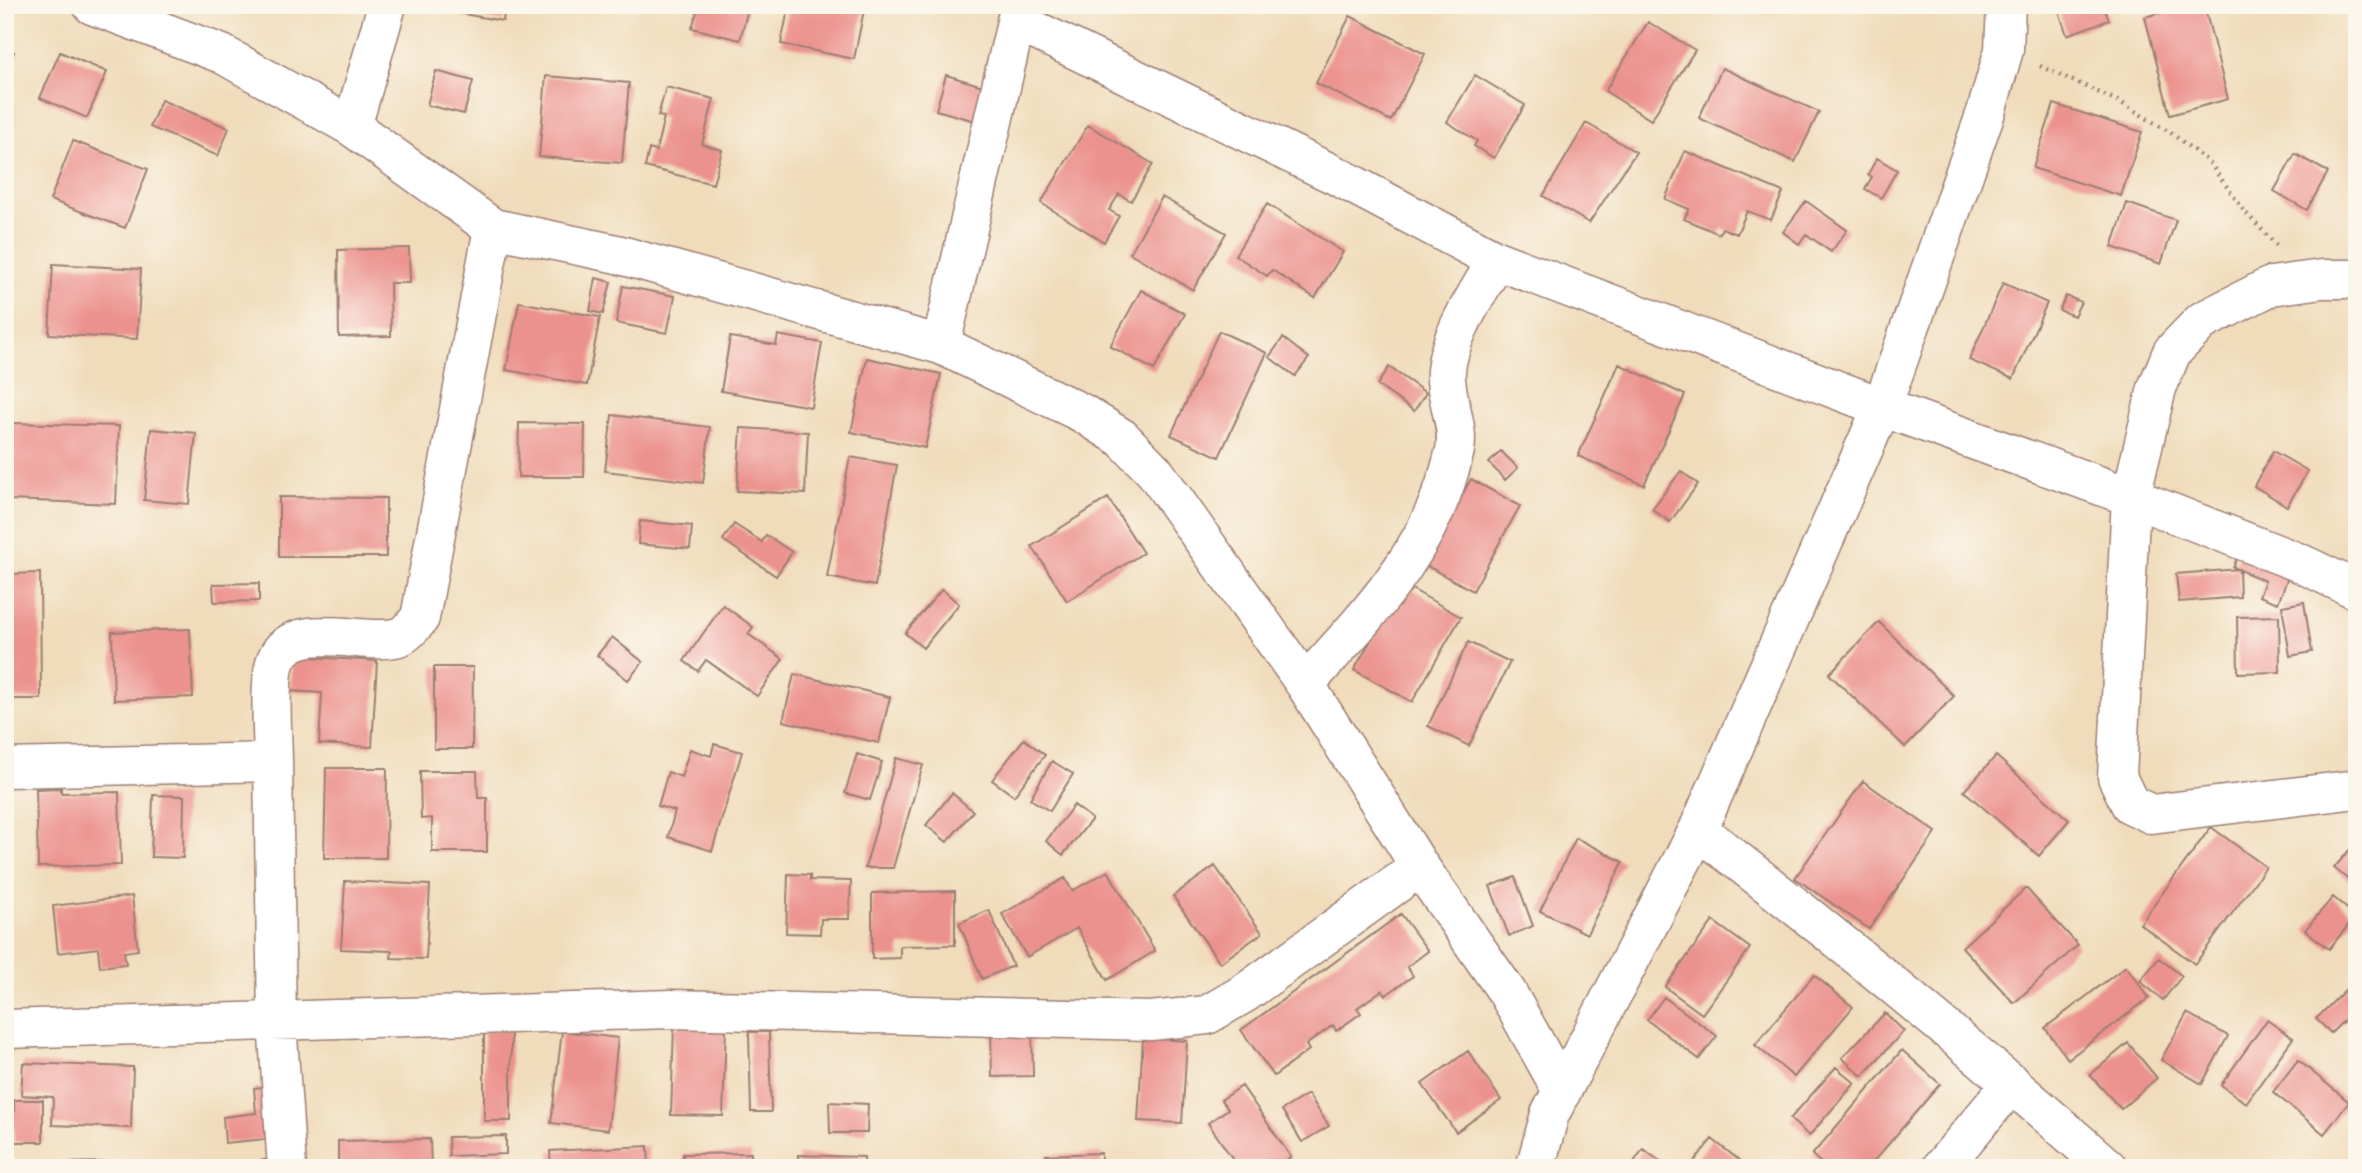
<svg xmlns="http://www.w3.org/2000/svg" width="2362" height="1173" font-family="'IM FELL French Canon',serif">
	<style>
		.building { fill: #ec928e }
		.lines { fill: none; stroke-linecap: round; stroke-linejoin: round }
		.minor-casing { stroke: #9d7e73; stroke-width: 41 }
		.path { stroke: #9d7e73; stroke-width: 4.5; stroke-dasharray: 2 5; stroke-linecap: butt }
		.minor { stroke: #fff; stroke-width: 38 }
	</style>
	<rect width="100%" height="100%" fill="#fbf7ec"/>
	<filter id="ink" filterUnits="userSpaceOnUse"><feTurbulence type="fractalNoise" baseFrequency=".0143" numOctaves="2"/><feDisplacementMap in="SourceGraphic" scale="14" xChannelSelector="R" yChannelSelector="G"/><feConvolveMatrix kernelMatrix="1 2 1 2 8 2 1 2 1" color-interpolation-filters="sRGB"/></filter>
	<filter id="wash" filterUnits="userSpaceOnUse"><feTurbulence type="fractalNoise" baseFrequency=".00686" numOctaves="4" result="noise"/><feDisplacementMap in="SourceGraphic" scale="28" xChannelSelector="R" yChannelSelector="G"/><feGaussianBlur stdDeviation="1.57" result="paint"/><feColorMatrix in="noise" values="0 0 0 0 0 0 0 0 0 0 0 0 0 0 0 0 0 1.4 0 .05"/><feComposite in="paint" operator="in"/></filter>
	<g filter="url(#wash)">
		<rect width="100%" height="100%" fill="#f0dcbb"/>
		<g id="blocks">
			<path class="building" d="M453 5H505L503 21 452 12Z
				M699 5H749L740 40 692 28Z
				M789 5H865L854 59 781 44Z
				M2057 5H2103L2109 20 2067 35Z
				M2188 5H2204L2228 99 2170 115 2145 17Z
				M1350 16 1425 54 1391 121 1316 83Z
				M1648 22 1695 50 1651 120 1605 91Z
				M5 48 14 52 5 72Z
				M60 52 107 72 87 118 40 98Z
				M1722 68 1819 112 1795 162 1699 118Z
				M436 71 473 81 464 114 427 105Z
				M946 75 989 88 979 122 936 110Z
				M1475 75 1525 105 1494 158 1474 146 1477 141 1447 122Z
				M546 76 629 83 622 163 539 157Z
				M666 87 714 99 702 144 722 150 713 184 645 167 649 149 656 151 664 117 658 116Z
				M161 100 229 128 218 156 150 127Z
				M2054 104 2142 132 2121 196 2033 168Z
				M1586 123 1636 152 1589 223 1543 196Z
				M1088 125 1153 164 1131 201 1119 194 1109 210 1119 216 1104 242 1041 203Z
				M73 141 148 169 125 228 50 200Z
				M1685 151 1783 192 1771 220 1747 211 1737 234 1722 228 1719 234 1684 219 1689 209 1665 199Z
				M2295 154 2328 172 2307 210 2274 191Z
				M1877 158 1897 170 1881 198 1865 189 1872 177 1868 174Z
				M1162 197 1226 233 1193 290 1130 253Z
				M1806 201 1847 230 1831 252 1806 234 1799 244 1783 232Z
				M2127 203 2176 220 2161 264 2112 247Z
				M1267 204 1343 252 1315 298 1272 270 1267 276 1235 255Z
				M409 248 410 283H390L391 336 339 337 338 250Z
				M53 264 141 269 137 339 49 334Z
				M596 278 611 282 603 314 590 311Z
				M2003 283 2047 303 2013 379 1969 360Z
				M623 286 675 296 667 333 616 323Z
				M1141 290 1185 314 1154 370 1110 346Z
				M2066 296 2081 302 2074 316 2059 310Z
				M519 302 600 317 587 385 506 370Z
				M5 310 11 311 7 341H5Z
				M1219 331 1267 353 1219 457 1171 435Z
				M778 335 822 343 811 407 721 391 730 337 776 345Z
				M1283 338 1309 358 1295 376 1269 357Z
				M867 358 941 374 925 448 851 432Z
				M1619 364 1685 395 1644 485 1578 456Z
				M1389 367 1426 393 1414 411 1377 385Z
				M612 415 710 427 703 483 605 471Z
				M12 423 119 426 116 504 9 500Z
				M519 423 585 424 584 477H518Z
				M741 428 808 432 805 494 737 491Z
				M151 429 196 433 189 504 144 500Z
				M1501 451 1518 468 1505 480 1489 463Z
				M2273 451 2308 471 2287 506 2254 486Z
				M850 457 897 465 875 586 827 577Z
				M1681 471 1698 484 1670 522 1652 509Z
				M1471 479 1520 506 1473 591 1423 564Z
				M279 497 386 498V557H279Z
				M1108 498 1143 553 1067 601 1032 546Z
				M640 521 692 526 690 549 638 544Z
				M734 524 762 542 766 535 792 552 776 576 723 540Z
				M2242 548 2291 569 2278 603 2259 596 2265 581 2233 567Z
				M2239 569 2240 597 2179 602 2176 574Z
				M40 573 41 699H5V574Z
				M259 583V601L214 602 213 584Z
				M1403 584 1461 617 1412 702 1354 670Z
				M942 589 959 604 923 648 905 633Z
				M2304 602 2312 652 2290 656 2282 606Z
				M723 605 753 627 748 634 783 659 757 696 706 660 698 671 684 661Z
				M2279 616 2280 672 2238 673 2237 617Z
				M1879 622 1954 696 1905 747 1829 674Z
				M190 629 193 697 114 700 112 632Z
				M612 637 643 662 628 680 597 655Z
				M1468 642 1510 662 1469 746 1428 726Z
				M292 656 377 661 372 747 319 744 322 693 290 691Z
				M434 667H473L472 749H434Z
				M794 674 890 697 879 743 783 721Z
				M1024 739 1045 755 1014 796 992 780Z
				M714 744 742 752 712 851 668 837 675 811 658 806 668 772 681 777 690 749 711 756Z
				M857 754 882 762 870 800 845 793Z
				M1996 756 2069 820 2039 856 1964 791Z
				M896 758 923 765 893 868H865Z
				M1052 761 1073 774 1050 811 1030 799Z
				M326 768H387L386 858H324Z
				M420 771H477L478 798H487V852H432V818L421 819Z
				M1863 781 1936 832 1869 929 1795 878Z
				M61 788V793L119 792 121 865 38 867 36 789Z
				M952 793 973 811 947 842 926 825Z
				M153 795 184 796 183 858 151 857Z
				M1074 805 1092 819 1063 855 1046 841Z
				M2211 827 2266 867 2195 964 2140 924Z
				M1576 838 1623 862 1587 934 1540 911Z
				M2357 841V887L2334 868Z
				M1215 866 1262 933 1220 963 1173 896Z
				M1108 871 1155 951 1107 980 1077 928 1027 957 1002 914 1065 878 1072 891Z
				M788 874 810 875V880L851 881 849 919H821L820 934 786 933Z
				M1515 877 1533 926 1509 936 1490 886Z
				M345 881 430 885 426 959 391 958 392 951 341 949Z
				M2026 888 2078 945 2014 1003 1962 947Z
				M955 891V945L900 946V958L872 959V893Z
				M132 896 138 950 124 952 126 964 100 967 98 948 58 953 53 906Z
				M2333 897 2356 916 2329 949 2305 930Z
				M989 910 1013 966 982 979 959 923Z
				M1401 914 1428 951 1407 967 1413 976 1386 995 1382 990 1357 1008 1361 1013 1336 1031 1333 1025 1306 1045 1309 1050 1274 1076 1241 1030Z
				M1713 921 1750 948 1702 1014 1665 987Z
				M2159 958 2182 976 2163 1000 2140 981Z
				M2126 966 2149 998 2068 1059 2045 1028Z
				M1814 975 1853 1007 1794 1077 1755 1045Z
				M2357 978V1008L2331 1033 2316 1019Z
				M1664 997 1717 1036 1699 1059 1647 1020Z
				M1885 1013 1904 1031 1862 1076 1842 1058Z
				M2187 1013 2228 1036 2202 1084 2161 1060Z
				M2267 1020 2293 1038 2246 1103 2221 1085Z
				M674 1026 726 1027 723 1116 671 1115Z
				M1032 1029 1033 1076 992 1077 991 1030Z
				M484 1030H511V1121H484Z
				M562 1031 618 1038 608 1130 551 1123Z
				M749 1032H769L771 1112H751Z
				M1143 1038 1187 1041 1182 1123 1138 1121Z
				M2128 1043 2157 1078 2121 1109 2090 1075Z
				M1902 1050 1940 1084 1868 1168H1827L1812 1155Z
				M1468 1051 1501 1100 1456 1132 1422 1084Z
				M2298 1060 2349 1102 2324 1134 2273 1092Z
				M23 1063 133 1067 131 1128 52 1125 53 1097 21 1095Z
				M1836 1067 1855 1083 1809 1136 1790 1119Z
				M285 1085 293 1168H262L261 1160H268L266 1139 225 1143 223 1117 256 1113 254 1088Z
				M1242 1086 1291 1157 1275 1168H1239L1208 1123 1228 1109 1221 1100Z
				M1308 1094 1329 1126 1302 1142 1282 1110Z
				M14 1100H43V1142H14Z
				M829 1102 868 1104 867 1133H830Z
				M506 1136V1154L449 1156 448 1137Z
				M430 1139 431 1168H338V1141Z
				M1712 1139 1739 1160 1733 1168H1689Z
				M648 1146 649 1168H551L550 1151Z
				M1643 1149 1670 1168H1630Z
				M751 1153V1168H683V1154Z
				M1101 1153V1168H1046V1155Z
				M798 1155 864 1157V1168H798Z
				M105 1162V1168H27V1164Z
				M466 1164H491V1168H466Z"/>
		</g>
	</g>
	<g filter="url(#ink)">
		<use href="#blocks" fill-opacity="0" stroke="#9d7e73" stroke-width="2"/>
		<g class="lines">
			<g class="minor-casing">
				<path id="minor" d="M92 5 222 54 352 127 493 228 617 254 941 345 1082 413 1122 438 1155 472 1305 684 1420 867 1507 992 1562 1091
					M1016 21 1337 176 1496 260 1882 407 2131 497 2300 563 2357 590
					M352 127 387 5
					M2357 279H2322L2271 286 2202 321 2172 352 2157 388 2131 497 2117 777 2130 804 2151 814 2357 789
					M941 345 1020 5
					M1305 684C1370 612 1433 549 1455 450 1460 425 1444 396 1446 371 1449 333 1479 293 1496 260
					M273 762C273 738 268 680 276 660 293 616 371 649 401 636 409 632 414 625 420 618L493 228
					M5 768 273 762 277 1022 287 1168
					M1698 830C1838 938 1975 1050 2108 1168
					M5 1029 672 1009 1151 1021 1207 1015 1245 993 1420 867
					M1535 1168 1550 1114 1698 830 1882 407 1986 112 2004 50 2006 5
					M1941 1168 2012 1083"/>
			</g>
			<path class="path" d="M2040 66 2120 102 2171 133 2209 162 2245 212 2279 248"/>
			<use href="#minor" class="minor"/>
		</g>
	</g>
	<rect width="2362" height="1173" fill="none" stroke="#fbf7ec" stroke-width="28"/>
</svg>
